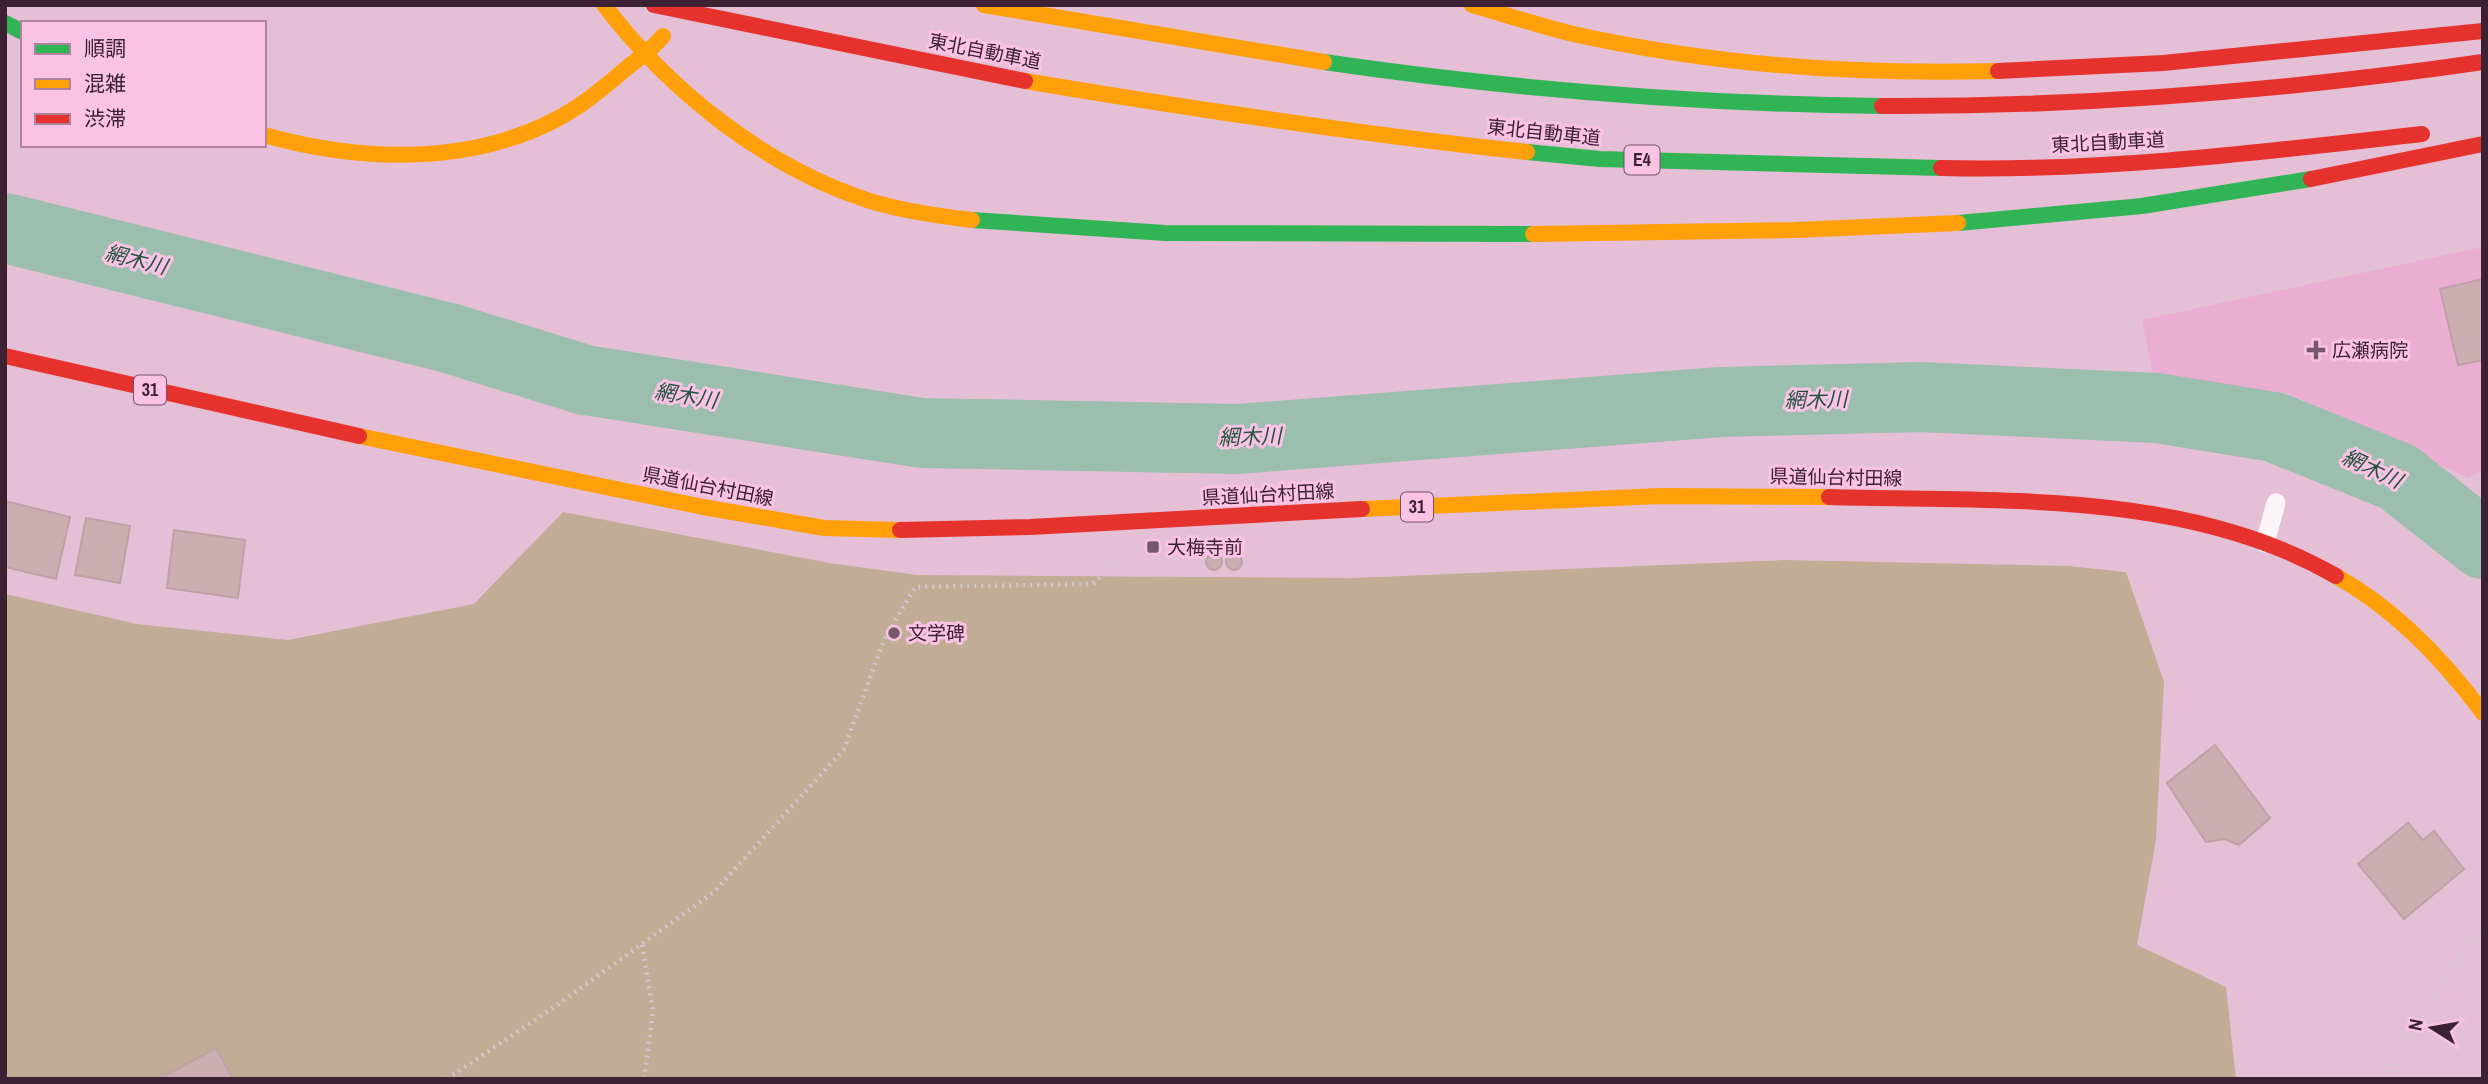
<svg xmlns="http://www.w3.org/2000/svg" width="2488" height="1084" font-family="'Archivo Narrow','Noto Sans JP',sans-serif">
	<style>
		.built { fill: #e9aed2 }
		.forest { fill: #c1ac95 }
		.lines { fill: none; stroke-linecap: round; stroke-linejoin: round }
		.river { stroke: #9bbeae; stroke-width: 70 }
		.building { fill: #ccadb2; stroke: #bfa1a6; stroke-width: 2 }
		.path { stroke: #d1c6cd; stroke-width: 4.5; stroke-dasharray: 2 5; stroke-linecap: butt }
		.lane { stroke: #fbf5f9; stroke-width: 19 }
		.fast { stroke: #30b455; stroke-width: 16 }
		.slow { stroke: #ff9f0a; stroke-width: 16 }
		.jam { stroke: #e5322d; stroke-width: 16 }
		.poi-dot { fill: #77586b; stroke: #fac2e3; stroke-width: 2.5 }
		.labels { text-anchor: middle; stroke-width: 6; stroke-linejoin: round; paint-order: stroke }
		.shield { fill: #fac2e3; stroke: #755167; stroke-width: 2 }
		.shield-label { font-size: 18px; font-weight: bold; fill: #3c2132 }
		.street-label { font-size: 19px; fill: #3c2132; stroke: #fac2e3 }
		.poi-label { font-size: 19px; fill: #3c2132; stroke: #fac2e3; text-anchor: start }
		.water-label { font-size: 21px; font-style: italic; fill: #20543e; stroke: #fac2e3 }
	</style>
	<rect width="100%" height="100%" fill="#e5bfd6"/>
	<path class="built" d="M2483 247V469L2468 478 2288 393 2154 380 2142 320Z"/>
	<path class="forest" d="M563 512 829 563 917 575 1354 578 1783 560 2068 566 2126 572 2164 682 2156 840 2137 945 2226 987 2236 1079H5V594L137 624 288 640 474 604Z"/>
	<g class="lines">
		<path class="river" d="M5 228 449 338 585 380 922 433 1237 439 1721 402 1921 397 2157 408 2274 427 2398 477 2483 544"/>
	</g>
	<path class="building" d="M2483 279V360L2458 365 2440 289Z
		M5 501 70 517 56 579 5 567Z
		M86 518 130 526 120 583 75 575Z
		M174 530 245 540 238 598 167 588Z
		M1226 562a8 8 0 1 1 16 0a8 8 0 1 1-16 0Z
		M1206 562a8 8 0 1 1 16 0a8 8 0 1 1-16 0Z
		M2215 745 2270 818 2239 845 2225 839 2206 842 2167 783Z
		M2408 823 2423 840 2434 831 2464 869 2404 919 2358 864Z
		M216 1048 233 1079H159Z"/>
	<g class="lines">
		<path class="path" d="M642 945 653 1011 644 1079
			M447 1079 560 1003 714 892 844 749 884 640 915 587 1093 584 1116 562
			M2387 1079 2397 1048 2483 927"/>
		<path class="lane" d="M2265 543 2276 503"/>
		<path class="fast" d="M5 23 23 32
			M1324 62C1509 89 1695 104 1882 106
			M1527 152 1600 159 1941 168
			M972 220 1165 233 1533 234
			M1958 223 2142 206 2311 179"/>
		<path class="slow" d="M604 5C670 91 764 166 867 200 901 211 937 216 972 220
			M984 5 1324 62
			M1472 5C1504 14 1537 25 1569 33 1710 65 1855 75 1998 71
			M1025 81C1192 109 1359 134 1527 152
			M264 135C357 161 464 166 553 121 579 108 601 90 623 71 636 60 652 50 663 36
			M1533 234 1795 230 1958 223
			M359 436 703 507 824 528 900 530
			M1362 509 1660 496 1829 497
			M2336 576C2395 609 2443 659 2483 713"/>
		<path class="jam" d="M654 5 1025 81
			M1998 71 2163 63 2483 31
			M1882 106C2084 107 2283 91 2483 62
			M1941 168C2102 172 2263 152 2422 134
			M2311 179 2483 144
			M5 356 359 436
			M1829 497C1997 502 2185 489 2336 576
			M900 530 1030 527 1362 509"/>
	</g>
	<g class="poi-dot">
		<path d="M2312.5 339.5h7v7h7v7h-7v7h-7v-7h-7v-7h7z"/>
		<rect x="1146" y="540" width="14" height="14" rx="3.5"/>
		<circle cx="894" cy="633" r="7"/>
	</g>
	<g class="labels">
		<g class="shield">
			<rect x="1624.5" y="145.5" width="35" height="29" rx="5"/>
			<rect x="134" y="375.5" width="32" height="29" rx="5"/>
			<rect x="1401" y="492.5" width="32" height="29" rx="5"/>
		</g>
		<g class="shield-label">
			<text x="1642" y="166">E4</text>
			<text x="150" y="396">31</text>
			<text x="1417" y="513">31</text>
		</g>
		<g class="street-label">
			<text transform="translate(985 51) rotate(11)" y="7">東北自動車道</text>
			<text transform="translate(1544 132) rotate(6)" y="7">東北自動車道</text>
			<text transform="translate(2108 142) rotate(-3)" y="7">東北自動車道</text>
			<text transform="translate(1836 477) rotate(1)" y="7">県道仙台村田線</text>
			<text transform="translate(708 486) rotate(11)" y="7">県道仙台村田線</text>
			<text transform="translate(1268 494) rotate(-3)" y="7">県道仙台村田線</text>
		</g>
		<g class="poi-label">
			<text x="2332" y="357">広瀬病院</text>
			<text x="1167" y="554">大梅寺前</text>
			<text x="908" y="640">文学碑</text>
		</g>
		<g class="water-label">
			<text transform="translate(136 260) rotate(14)" y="7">網木川</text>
			<text transform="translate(686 396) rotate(9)" y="7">網木川</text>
			<text transform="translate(1816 400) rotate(-1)" y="7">網木川</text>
			<text transform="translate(1250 437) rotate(-2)" y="7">網木川</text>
			<text transform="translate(2372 469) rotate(25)" y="7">網木川</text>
		</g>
	</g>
	<rect width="2488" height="1084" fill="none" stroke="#3c2132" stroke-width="14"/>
	<rect x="21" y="21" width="245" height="126" fill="#fac2e3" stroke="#ae829c" stroke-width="2"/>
	<rect x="35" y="44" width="35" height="10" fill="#30b455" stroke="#ae829c" stroke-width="2"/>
	<text x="84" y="56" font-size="21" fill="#3c2132">順調</text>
	<rect x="35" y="79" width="35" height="10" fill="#ff9f0a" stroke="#ae829c" stroke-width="2"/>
	<text x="84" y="91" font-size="21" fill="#3c2132">混雑</text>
	<rect x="35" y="114" width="35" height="10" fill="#e5322d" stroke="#ae829c" stroke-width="2"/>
	<text x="84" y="126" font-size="21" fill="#3c2132">渋滞</text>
	<g transform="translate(2432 1028) rotate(281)" stroke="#fac2e3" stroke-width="5" paint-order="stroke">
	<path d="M0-5L12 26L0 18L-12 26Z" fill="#3c2132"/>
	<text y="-10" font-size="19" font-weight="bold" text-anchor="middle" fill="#3c2132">N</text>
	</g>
</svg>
